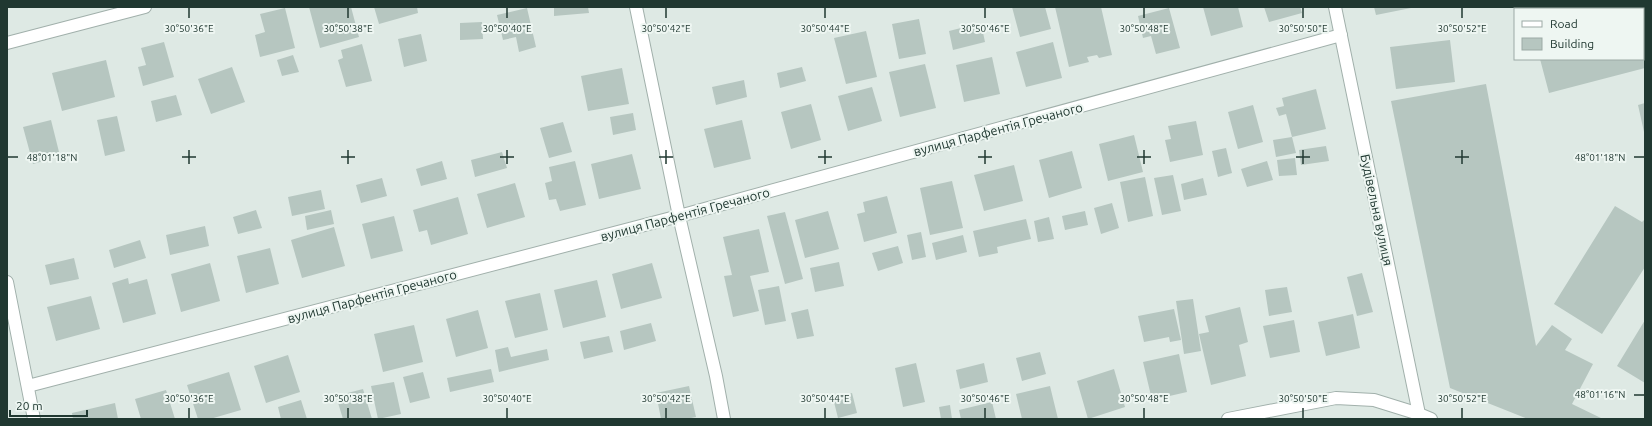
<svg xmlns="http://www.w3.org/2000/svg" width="1652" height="426" font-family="Ubuntu,sans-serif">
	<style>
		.building { fill: #b6c6c0 }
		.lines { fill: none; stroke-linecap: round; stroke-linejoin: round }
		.minor-casing { stroke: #a1b0ab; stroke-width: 14 }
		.tertiary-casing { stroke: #a1b0ab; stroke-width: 14 }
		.minor { stroke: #fff; stroke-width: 12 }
		.tertiary { stroke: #fff; stroke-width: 12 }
		.ticks { fill: none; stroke: #203831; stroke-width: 1.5 }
		.labels { text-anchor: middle; stroke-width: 4; stroke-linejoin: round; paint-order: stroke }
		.street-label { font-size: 13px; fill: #203831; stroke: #eef6f2 }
		.ticks-label { font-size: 10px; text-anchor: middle; fill: #203831; stroke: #eef6f2; stroke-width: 4; stroke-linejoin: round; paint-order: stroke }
	</style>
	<rect width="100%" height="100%" fill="#dee9e4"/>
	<path class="building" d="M309 7H351L359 37 320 48Z
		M374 7H417L418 13 379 24Z
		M554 7H588L589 13 554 16Z
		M1012 7H1045L1051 29 1020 37Z
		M1055 7H1101L1112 55 1099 58 1097 55 1087 57 1089 62 1069 67Z
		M1203 7H1238L1243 27 1211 36Z
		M1264 7H1300L1302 13 1269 22Z
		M1374 7H1410L1411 8 1376 15Z
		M1526 7H1645V68L1549 93 1540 59H1643V9H1527Z
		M285 8 295 48 260 57 255 35 265 32 260 14Z
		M527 8 536 47 519 52 516 37 503 40 497 15Z
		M1169 8 1180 48 1156 54 1151 36 1143 38 1138 16Z
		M919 19 926 54 899 59 892 24Z
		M482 22 483 39 460 40V23Z
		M981 23 985 42 953 50 949 31Z
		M866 31 877 77 846 84 834 38Z
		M421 34 427 61 404 67 398 39Z
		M1450 40 1455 82 1396 89 1390 47Z
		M164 42 174 77 143 86 138 67 146 65 141 48Z
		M1053 42 1062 78 1026 87 1016 52Z
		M362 44 372 81 346 87 338 60 343 58 341 50Z
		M293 55 299 72 282 76 277 60Z
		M992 57 1000 94 964 102 956 65Z
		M106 60 115 97 62 111 52 73Z
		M925 64 936 108 900 117 889 72Z
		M232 67 245 102 211 114 198 79Z
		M802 67 806 81 780 88 777 73Z
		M622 68 629 104 588 111 581 76Z
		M744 80 747 97 716 105 712 87Z
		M1486 84 1536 346 1552 325 1572 339 1565 350 1593 364 1572 404 1603 419H1528L1450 388 1391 101Z
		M872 87 882 121 848 131 838 96Z
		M1316 89 1326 129 1292 137 1286 114 1279 116 1276 108 1284 106 1282 98Z
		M176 95 182 115 156 122 151 101Z
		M1645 103V132H1644L1638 105Z
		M811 104 821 140 791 149 781 112Z
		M1253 105 1263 142 1238 149 1228 112Z
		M633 113 636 130 613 135 610 117Z
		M117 116 125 151 105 156 97 120Z
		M51 120 60 156 33 164 23 127Z
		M742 120 751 159 714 168 704 129Z
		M1196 121 1203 155 1170 162 1165 140 1171 139 1168 126Z
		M563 122 572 152 549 158 540 128Z
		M1134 135 1143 172 1108 181 1099 144Z
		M1292 137 1296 153 1276 157 1273 140Z
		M1326 146 1329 161 1301 165 1299 150Z
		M1226 148 1232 173 1218 177 1212 151Z
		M1072 151 1082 188 1049 198 1039 160Z
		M502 152 507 168 475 177 471 160Z
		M632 154 641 189 599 199 591 164Z
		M1295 158 1297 175 1279 176 1277 160Z
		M442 161 447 179 421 186 416 169Z
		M575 161 586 205 560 211 556 199 549 200 545 183 552 181 549 167Z
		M1267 161 1273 180 1247 187 1241 169Z
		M1014 165 1023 201 984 211 974 175Z
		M1173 175 1181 211 1162 215 1154 178Z
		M1145 177 1153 216 1128 222 1120 182Z
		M382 178 387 196 361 203 356 185Z
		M1203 178 1207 195 1184 200 1181 184Z
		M952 181 963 228 930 235 920 188Z
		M515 183 525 217 487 228 477 194Z
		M321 190 325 209 292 216 288 197Z
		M887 196 897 233 864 242 857 214 865 212 863 202Z
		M458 197 468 234 431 245 427 230 419 232 413 210Z
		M1112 203 1119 228 1101 234 1094 208Z
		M1615 206 1642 222 1645 219V267L1602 334 1554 304Z
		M256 210 262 228 238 234 233 217Z
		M331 210 334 224 307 230 305 216Z
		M828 211 839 249 805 258 795 220Z
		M1085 211 1088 225 1065 230 1062 216Z
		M785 212 803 279 785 284 767 216Z
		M394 216 403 251 371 259 362 224Z
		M1049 217 1054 239 1038 242 1034 221Z
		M1026 219 1031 239 997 247 998 253 979 257 973 231Z
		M205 226 209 246 170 255 166 235Z
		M334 227 345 266 302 278 291 240Z
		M759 229 769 272 750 276 759 311 733 317 724 276 732 275 723 237Z
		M921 232 926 257 912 260 907 235Z
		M963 235 967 252 936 260 932 243Z
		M140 240 146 258 114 268 109 250Z
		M898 246 903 263 878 271 872 253Z
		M270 248 279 284 246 293 237 256Z
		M74 258 79 279 50 285 45 265Z
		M839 262 844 286 815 292 810 268Z
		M210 263 220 301 181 312 171 274Z
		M652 263 662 298 621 309 612 274Z
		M1362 273 1373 312 1357 316 1347 277Z
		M128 278 129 284 147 279 156 314 123 323 112 283Z
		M597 280 606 317 563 328 554 290Z
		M779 286 786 321 765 325 758 290Z
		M1287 287 1292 312 1269 316 1265 290Z
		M540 293 548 330 515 338 505 301Z
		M91 296 100 329 56 341 47 307Z
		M1193 299 1201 351 1184 354 1176 301Z
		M1240 307 1248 342 1239 345 1246 376 1211 385 1199 334 1209 332 1205 316Z
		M808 309 814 336 797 339 791 313Z
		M1174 309 1181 340 1170 342 1169 337 1144 342 1138 316Z
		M478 310 488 348 456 357 446 319Z
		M1353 314 1360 348 1326 356 1318 322Z
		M1294 320 1300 352 1270 358 1263 326Z
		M1645 320V383L1617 366Z
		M651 323 656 341 624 350 620 331Z
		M414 325 423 362 383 372 374 334Z
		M609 336 613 352 584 359 580 342Z
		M508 347 511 357 547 349 549 360 499 372 495 350Z
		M1040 352 1046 374 1022 381 1016 358Z
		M1179 354 1187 392 1152 400 1143 362Z
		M288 355 300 392 266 403 254 366Z
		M916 363 925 402 903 407 895 368Z
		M984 363 988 382 960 389 956 370Z
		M491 369 494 382 450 392 447 378Z
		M1114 369 1125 407 1088 419 1077 381Z
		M229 372 241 410 210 419H198L187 385Z
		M423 372 430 398 410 403 403 377Z
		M394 382 401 414 378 419 371 386Z
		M689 386 696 417 686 419H661L656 393Z
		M1050 386 1058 419H1022L1016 394Z
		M363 389 372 419H343L336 396Z
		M166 390 175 419H141L135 399Z
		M852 393 857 413 838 418 833 398Z
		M301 400 307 419H281L278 407Z
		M992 402 996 419H961L959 410Z
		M115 403 118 419H73L72 413Z
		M950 405 952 419H941L939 407Z"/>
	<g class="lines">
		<g class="minor-casing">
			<path id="minor" d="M636 7 679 216 716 376 724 419
				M7 43 145 7
				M7 282 34 419
				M28 386 679 216 1341 35
				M1228 419 1336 398 1374 400 1419 414"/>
		</g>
		<g class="tertiary-casing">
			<path id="tertiary" d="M1335 7 1419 414 1431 419"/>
		</g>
		<use href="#minor" class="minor"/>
		<use href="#tertiary" class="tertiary"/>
	</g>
	<path class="ticks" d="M189 8V18M348 8V18M507 8V18M666 8V18M825 8V18M985 8V18M1144 8V18M1303 8V18M1462 8V18M189 150V164M348 150V164M507 150V164M666 150V164M825 150V164M985 150V164M1144 150V164M1303 150V164M1462 150V164M8 157H18M182 157H196M341 157H355M500 157H514M659 157H673M818 157H832M978 157H992M1137 157H1151M1296 157H1310M1455 157H1469M1634 157H1644M1634 395H1644M189 408V418M348 408V418M507 408V418M666 408V418M825 408V418M985 408V418M1144 408V418M1303 408V418M1462 408V418"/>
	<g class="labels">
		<g class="street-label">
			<text transform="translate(998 129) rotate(-15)" y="5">вулиця Парфентія Гречаного</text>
			<text transform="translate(1377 210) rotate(78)" y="5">Будівельна вулиця</text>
			<text transform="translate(685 214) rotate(-15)" y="5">вулиця Парфентія Гречаного</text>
			<text transform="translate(372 296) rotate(-15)" y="5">вулиця Парфентія Гречаного</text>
		</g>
	</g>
	<g class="ticks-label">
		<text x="189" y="32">30°50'36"E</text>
		<text x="348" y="32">30°50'38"E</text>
		<text x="507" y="32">30°50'40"E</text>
		<text x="666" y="32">30°50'42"E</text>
		<text x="825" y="32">30°50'44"E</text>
		<text x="985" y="32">30°50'46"E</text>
		<text x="1144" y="32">30°50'48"E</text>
		<text x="1303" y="32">30°50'50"E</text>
		<text x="1462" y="32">30°50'52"E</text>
		<text x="52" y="161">48°01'18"N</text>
		<text x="1600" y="161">48°01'18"N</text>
		<text x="1600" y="398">48°01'16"N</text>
		<text x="189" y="402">30°50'36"E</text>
		<text x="348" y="402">30°50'38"E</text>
		<text x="507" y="402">30°50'40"E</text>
		<text x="666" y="402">30°50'42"E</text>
		<text x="825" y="402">30°50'44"E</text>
		<text x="985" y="402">30°50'46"E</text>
		<text x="1144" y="402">30°50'48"E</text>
		<text x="1303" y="402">30°50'50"E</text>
		<text x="1462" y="402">30°50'52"E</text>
	</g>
	<rect width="1652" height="426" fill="none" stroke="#203831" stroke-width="16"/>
	<rect x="1514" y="8" width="130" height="52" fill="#eef6f2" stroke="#9caaa5"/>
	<rect x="1522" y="21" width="20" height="6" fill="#ffffff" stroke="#9caaa5"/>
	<text x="1550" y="28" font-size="12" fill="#203831">Road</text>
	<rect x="1522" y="38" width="20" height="12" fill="#b6c6c0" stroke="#9caaa5"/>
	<text x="1550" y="48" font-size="12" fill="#203831">Building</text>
	<path d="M10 410v6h77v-6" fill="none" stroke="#203831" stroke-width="2"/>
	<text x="16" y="410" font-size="12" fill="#203831" stroke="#eef6f2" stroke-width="3" paint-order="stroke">20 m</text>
</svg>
